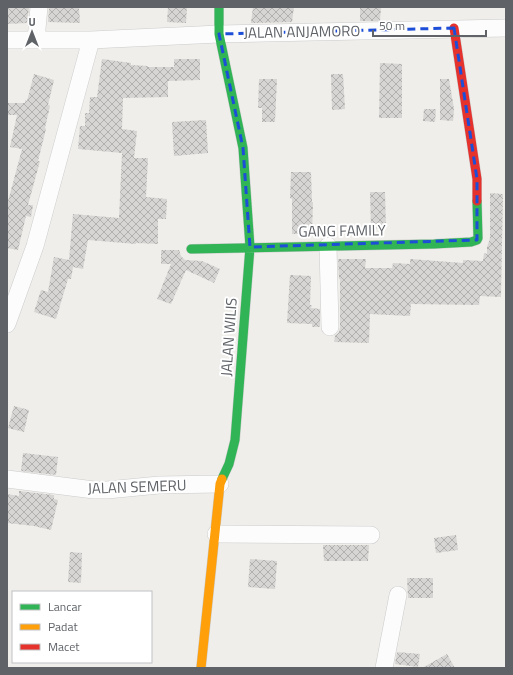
<svg xmlns="http://www.w3.org/2000/svg" width="513" height="675" font-family="'Titillium Web',sans-serif">
	<style>
		.building { fill: url(#building-cross-hatch) }
		.lines { fill: none; stroke-linecap: round; stroke-linejoin: round }
		.street-casing { stroke: #cbcccc; stroke-width: 18 }
		.fast-casing { stroke: #cacacb; stroke-width: 10 }
		.slow-casing { stroke: #cacacb; stroke-width: 10 }
		.jam-casing { stroke: #cacacb; stroke-width: 10 }
		.street { stroke: #fdfcfc; stroke-width: 17 }
		.fast { stroke: #30b455; stroke-width: 9 }
		.slow { stroke: #ff9f0a; stroke-width: 9 }
		.jam { stroke: #e5322d; stroke-width: 9 }
		.marked { fill: none; stroke: #1d4ed8; stroke-width: 3; stroke-dasharray: 8 5; stroke-linejoin: round }
		.labels { text-anchor: middle; stroke-width: 4; stroke-linejoin: round; paint-order: stroke }
		.street-label { font-size: 15px; fill: #5f6368; stroke: #fff }
	</style>
	<defs>
		<pattern id="building-cross-hatch" width="8" height="8" patternUnits="userSpaceOnUse"><rect width="8" height="8" fill="#d6d5d3"/><path d="M0 0l8 8M0 8l8-8" fill="none" stroke="#b1b0af"/></pattern>
	</defs>
	<rect width="100%" height="100%" fill="#efeeea"/>
	<path class="building" d="M7 7H29L27 23 7 24Z
		M49 7H79L80 23 48 22Z
		M168 7H187L186 23 167 22Z
		M253 7H294L292 22 251 23Z
		M360 7H381L380 21H360Z
		M102 59 131 63V65L148 66V67H174V59H200V80L168 81V97L123 98 122 129 137 131 134 158H148L146 197 167 199 166 219H158V244L136 243V244L88 240 83 269 73 267 71 279H68L56 319 34 312 41 290 48 292 54 257 69 260 73 214 119 218 122 153 78 149 80 126H85V113H89L90 97H97Z
		M380 63 402 64V118H379Z
		M34 74 54 80 48 105 50 106 45 128 46 129 38 161H40L28 205H33L31 217 26 216 18 250 7 248V205L22 149 10 147 17 115H7V103H25V100L27 101Z
		M331 74H343L345 109 332 110Z
		M259 79H277L275 122H262V108H258Z
		M440 79H449L454 109 453 121 440 120Z
		M424 109H436L435 122 423 121Z
		M206 120 208 153 174 156 172 122Z
		M291 172H311L312 202H313L312 234H292V199L290 198Z
		M370 192H385L386 228 371 229Z
		M490 193 503 194 501 297 480 296 479 305 411 304 410 316 370 314 369 343 334 342 335 336 339 332 340 327V279H339L338 259H366L365 268H392L393 263 410 264V259L463 263V260L483 261 484 253 487 254V247L490 238Z
		M161 250H179L181 256 185 260 202 261 220 269 214 283 186 270 171 304 157 299 171 264H161Z
		M290 275 311 276 310 305H312L311 308 320 309V327H312V324L287 323Z
		M14 406 29 410 24 432 8 428Z
		M23 453 58 457 56 475 21 471Z
		M19 491 54 495V499L58 500 51 530 34 526 7 523V494L19 496Z
		M456 535 458 550 436 553 434 538Z
		M323 545H369L368 561H324Z
		M70 552 82 553 81 583 68 582Z
		M250 559 277 561 275 589 248 587Z
		M407 578H433V598H408Z
		M397 652 420 654 418 667 395 664Z
		M447 654 455 668H422Z"/>
	<g class="lines">
		<g class="street-casing">
			<path id="street" d="M7 40H91L219 34 506 28
				M36 40 39 7
				M328 246 330 327
				M7 324 35 246 91 40
				M7 479 94 490H107L159 485 220 484
				M216 534 371 535
				M384 668 398 595"/>
		</g>
		<g class="fast-casing">
			<path id="fast" d="M219 7V34L243 148 250 247 235 440 229 464 222 479
				M191 249 434 244 471 242 477 240 478 238 477 201"/>
		</g>
		<g class="slow-casing">
			<path id="slow" d="M201 668 220 484 222 479"/>
		</g>
		<g class="jam-casing">
			<path id="jam" d="M454 28 477 179V201"/>
		</g>
		<use href="#street" class="street"/>
		<use href="#fast" class="fast"/>
		<use href="#slow" class="slow"/>
		<use href="#jam" class="jam"/>
	</g>
	<path class="marked" d="M454 28 477 179V240L250 247 243 148 219 34Z"/>
	<g class="labels">
		<g class="street-label">
			<text transform="translate(302 32) rotate(-1)" y="5">JALAN ANJAMORO</text>
			<text transform="translate(342 231) rotate(-1)" y="5">GANG FAMILY</text>
			<text transform="translate(229 337) rotate(-86)" y="5">JALAN WILIS</text>
			<text transform="translate(137 487) rotate(-2)" y="5">JALAN SEMERU</text>
		</g>
	</g>
	<rect width="513" height="675" fill="none" stroke="#5f6368" stroke-width="16"/>
	<rect x="12" y="591" width="140" height="72" fill="#ffffff" stroke="#bfc1c3"/>
	<rect x="20" y="604" width="20" height="6" fill="#30b455" stroke="#bfc1c3"/>
	<text x="48" y="611" font-size="12" fill="#5f6368">Lancar</text>
	<rect x="20" y="624" width="20" height="6" fill="#ff9f0a" stroke="#bfc1c3"/>
	<text x="48" y="631" font-size="12" fill="#5f6368">Padat</text>
	<rect x="20" y="644" width="20" height="6" fill="#e5322d" stroke="#bfc1c3"/>
	<text x="48" y="651" font-size="12" fill="#5f6368">Macet</text>
	<g transform="translate(32 32)" stroke="#ffffff" stroke-width="3" paint-order="stroke">
	<path d="M0-3L7 15L0 10L-7 15Z" fill="#5f6368"/>
	<text y="-6" font-size="11" font-weight="bold" text-anchor="middle" fill="#5f6368">U</text>
	</g>
	<path d="M373 30v6h113v-6" fill="none" stroke="#5f6368" stroke-width="2"/>
	<text x="379" y="30" font-size="12" fill="#5f6368" stroke="#ffffff" stroke-width="3" paint-order="stroke">50 m</text>
</svg>
